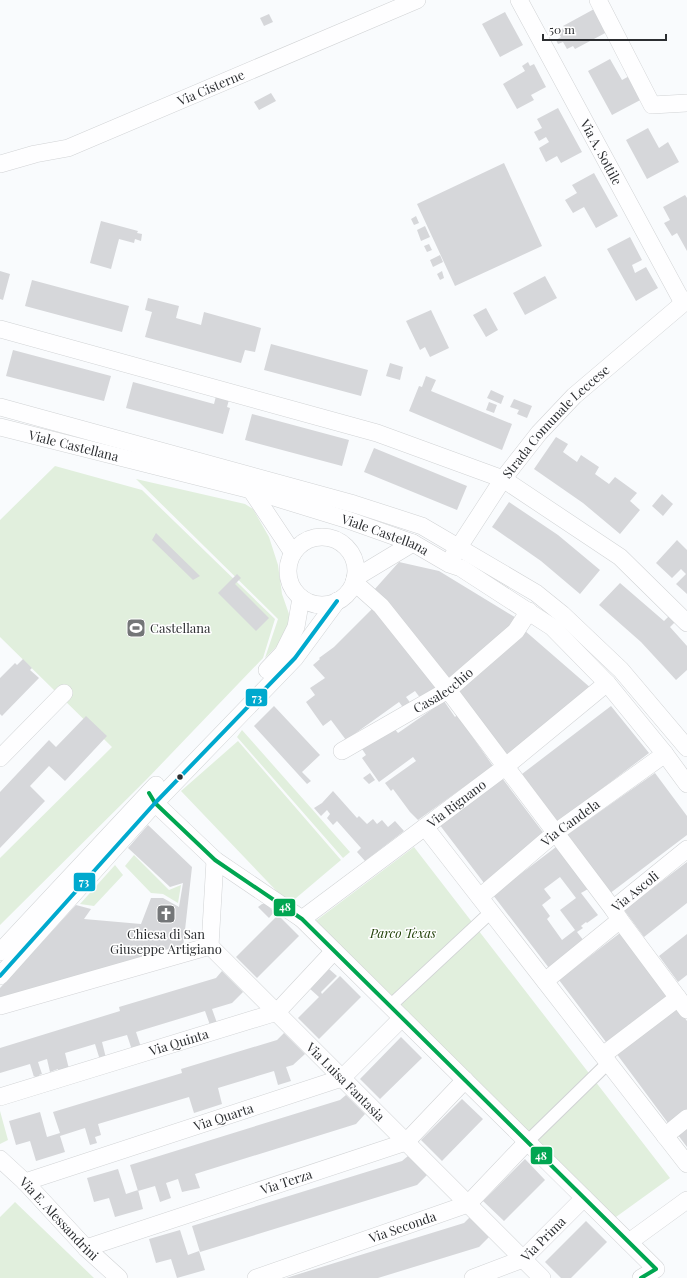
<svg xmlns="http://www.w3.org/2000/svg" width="687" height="1278" font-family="'Playfair Display',serif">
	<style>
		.green { fill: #e1efdd }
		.building { fill: #d6d7da; fill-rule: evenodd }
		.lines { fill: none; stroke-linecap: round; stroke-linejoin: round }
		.pedestrian-casing { stroke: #d1d3d5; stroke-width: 14 }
		.minor-casing { stroke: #d1d3d5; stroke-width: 18 }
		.pedestrian { stroke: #fefeff; stroke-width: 12 }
		.minor { stroke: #fefeff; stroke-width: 17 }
		.bus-1-casing { stroke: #fff; stroke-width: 7 }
		.bus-2-casing { stroke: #fff; stroke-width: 7 }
		.bus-1 { stroke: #00a651; stroke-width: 4 }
		.bus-2 { stroke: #00a9ce; stroke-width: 4 }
		.bus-dot { fill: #2c2e31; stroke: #fff; stroke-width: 1.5 }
		.labels { text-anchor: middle; stroke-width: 3; stroke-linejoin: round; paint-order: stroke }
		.street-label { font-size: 13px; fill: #2c2e31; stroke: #fff }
		.poi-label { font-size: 13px; fill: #2c2e31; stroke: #fff; text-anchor: start }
		.park-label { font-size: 13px; font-style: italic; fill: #224209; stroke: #fff }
		.line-badge { stroke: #fff; stroke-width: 1.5 }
		.badge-label { font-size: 11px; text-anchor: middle; font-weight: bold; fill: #fff }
	</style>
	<rect width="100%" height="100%" fill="#f9fbfd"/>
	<path class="green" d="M55 466 142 490 275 619 263 658 146 780 0 925V858L112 747 0 637V520Z
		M136 479 245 504 253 509 269 537 278 565 282 594 289 614 290 622 278 645 265 658 278 619Z
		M242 730 350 852 343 858 237 737Z
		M238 741 341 860 289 904 181 791Z
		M414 847 670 1178 609 1222 309 926Z
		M134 855 169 890 181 885 178 903 163 894 151 893 125 866Z
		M115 865 123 875 94 906 80 904Z
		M0 1111 8 1140 0 1144Z
		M15 1202 94 1278H0V1217Z"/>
	<path class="building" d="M596 8 609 31 575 49 573 46 567 49 563 42 558 44 556 40 561 37 557 31 564 28 563 26Z
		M505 12 523 45 500 57 482 24Z
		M269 14 273 22 264 26 260 18Z
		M610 59 622 80 633 74 646 97 612 115 588 71Z
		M528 62 530 66 534 64 546 87 531 95 534 100 517 109 503 84 525 71 522 66Z
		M271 93 276 101 259 110 254 102Z
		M558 108 582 152 561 163 557 156 546 162 539 148 549 142 546 137 539 141 534 132 542 128 537 119Z
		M648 128 659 148 668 142 679 162 647 179 626 140Z
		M504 163 542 246 455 286 417 204Z
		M594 173 618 216 596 228 584 207 573 213 565 200 577 193 572 185Z
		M685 195 687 198V251L677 233 672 236 664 223 670 220 663 207Z
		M416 216 419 223 414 225 411 219Z
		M101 221 138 231 137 233 142 234 141 241 135 239 134 243 119 239 111 269 90 263Z
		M425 226 430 237 421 241 417 230Z
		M630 237 642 260 632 265 635 273 646 267 658 288 636 301 607 249Z
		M429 244 432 250 427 252 424 246Z
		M440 255 443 262 433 267 430 260Z
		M0 271 10 274 3 300 0 299Z
		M442 271 444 278 440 280 437 274Z
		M545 276 557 298 525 315 513 293Z
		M32 280 129 306 122 332 25 306Z
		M148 298 179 306 176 318 201 325 204 312 261 328 255 352 245 350 241 363 145 337 152 312 145 310Z
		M486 308 498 330 486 337 473 315Z
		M431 310 449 348 430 357 425 347 420 350 406 321Z
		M271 344 368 370 361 396 264 370Z
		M13 350 111 376 104 401 6 376Z
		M390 363 403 367 400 380 386 376Z
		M426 376 436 380 431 391 512 424 502 450 409 411 419 386 422 387Z
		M133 382 214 404 217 392 230 396 227 407 230 408 223 434 126 408Z
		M491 390 504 396 501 404 487 398Z
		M514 399 532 406 527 418 517 414 519 410 510 407Z
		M489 402 497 405 494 413 486 410Z
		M252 414 349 440 342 466 245 440Z
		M556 437 568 444 563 452 577 462 581 455 599 467 595 474 609 484 615 477 637 493 630 501 640 510 620 534 583 503 534 469Z
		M374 448 467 486 457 510 364 472Z
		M662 494 673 504 663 516 652 506Z
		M509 502 558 535 600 570 580 594 541 561 492 527Z
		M156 533 200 576 193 580 152 540Z
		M677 540 687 550V594L676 584 686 574 681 569 672 578 656 563Z
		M399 562 439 571 518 619 450 681 374 590Z
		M237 574 241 578 235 584 269 618 256 631 218 593Z
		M620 583 664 621 671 614 677 620 670 627 687 646V670L676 680 641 642 599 605Z
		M375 606 436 688 421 699 415 691 406 697 412 705 405 710 399 702 346 740 331 720 323 726 306 702 315 695 310 688 325 678 313 665 320 659 319 658 334 647Z
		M524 630 592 689 506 760 455 691Z
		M23 659 32 668 30 670 39 678 2 716 0 714V678L15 663 17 665Z
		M444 701 455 717 457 715 493 766 418 820 410 812 393 789 391 791 385 783 416 761 413 757 379 782 362 758 366 755 362 749 393 727 398 733Z
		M274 706 320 755 302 772 311 781 307 784 254 726Z
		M611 706 649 753 558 822 522 774Z
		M86 716 107 736 65 781 49 766 30 786 45 801 0 848V792L49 740 56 747Z
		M370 773 375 780 369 784 363 778Z
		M655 773 687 816V835L609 894 564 837Z
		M502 778 545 835 484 883 439 824Z
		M333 791 357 818 359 816 367 824 373 819 377 824 382 820 388 827 395 821 404 831 365 861 357 852 361 848 337 821 333 825 327 818 330 814 327 810 321 816 314 808 322 803Z
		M148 825 192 867 183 948 0 1000V988L76 905 91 909 84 919 141 924 151 898H163L179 907 183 883 170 887 128 848Z
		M556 847 588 889 581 893 598 915 587 923 586 922 581 926 583 928 577 932 584 941 549 968 493 895ZM560 877 576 898 560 910 575 930 562 940 547 919 550 916 542 905 551 898 544 889Z
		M687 862V903L644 937 624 910Z
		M262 904H266L274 912 269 918 258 907Z
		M278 915 299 936 257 978 236 957Z
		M620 933 668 995 606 1042 559 980Z
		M687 934V975L678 982 659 956Z
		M329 969 337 976 321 992 322 994 340 976 361 997 319 1039 298 1018 319 997 309 988Z
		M222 971 243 992 232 1003 212 1009 217 1023 210 1025 205 1011 136 1032 141 1047 132 1050 127 1035 102 1042 106 1058 100 1060 95 1044 65 1053 69 1069 59 1072 58 1069 50 1072 47 1059 38 1062 42 1074 39 1075 40 1078 36 1079 35 1076 34 1077 30 1064 0 1073V1048L120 1011 119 1007 216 978Z
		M677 1007 687 1021V1109L668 1123 616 1053Z
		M284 1033 305 1054 293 1065 286 1067 291 1081 278 1085 274 1071 218 1088 222 1104 194 1113 189 1097 98 1124 101 1135 95 1137 97 1143 90 1145 85 1128 60 1136 65 1152 36 1161 30 1141 16 1145 9 1121 40 1112 47 1137 60 1133 53 1112 182 1073 181 1069 277 1040Z
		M401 1037 422 1058 380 1099 360 1079Z
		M346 1095 365 1114 356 1124 195 1174 200 1188 182 1192 178 1179 166 1183 171 1198 160 1202 155 1186 138 1191 130 1165 340 1100Z
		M462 1099 483 1119 442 1161 421 1140Z
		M687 1128V1147L678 1135Z
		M408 1156 427 1175 417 1185 200 1252 192 1226 402 1161Z
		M525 1159 545 1180 504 1221 483 1201Z
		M118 1169 126 1194 138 1190 143 1209 115 1217 109 1198 94 1202 87 1178Z
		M470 1217 489 1237 479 1247 378 1278H286L464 1223Z
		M586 1221 607 1242 571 1278H561L545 1262Z
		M180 1230 188 1255 199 1251 205 1270 177 1278 171 1259 156 1263 149 1239Z"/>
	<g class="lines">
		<g class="pedestrian-casing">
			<path id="pedestrian" d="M390 1006 491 912
				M527 1142 608 1063"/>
		</g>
		<g class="minor-casing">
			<g id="minor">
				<path id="s1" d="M519 0 683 303"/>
				<path d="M598 0 652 105 687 103"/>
				<path id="s2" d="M0 164 35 154 68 148 417 0"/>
				<path d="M0 329 377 433 503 479 620 557 687 623"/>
				<path d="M0 407 354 504 422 526 536 593 562 614 621 670 687 748"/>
				<path id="s3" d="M0 427 251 490 348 520 413 543 449 564 461 568 552 627 607 683 665 754 687 784"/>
				<path d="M251 490 293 553"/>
				<circle cx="322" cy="571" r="34"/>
				<path id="s4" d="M453 556 503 479 539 433 574 396 687 300"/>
				<path d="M355 578 413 543"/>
				<path d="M354 582 381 606 448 690 613 909"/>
				<path d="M267 670 283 653 296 627 301 598"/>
				<path id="s5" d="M342 751 448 690 516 631 529 611"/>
				<path d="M0 758 64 693"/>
				<path d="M149 793 155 803 215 860 302 919 656 1269 641 1278"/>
				<path d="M425 827 687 1164"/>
				<path id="s6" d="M215 860 210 946 542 1278"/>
				<path id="s7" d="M480 897 555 833 665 754"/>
				<path id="s8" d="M302 919 505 767 607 683"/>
				<path d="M620 920 687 1010"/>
				<path d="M0 952 156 785"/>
				<path d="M0 976 155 803 295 658 337 601"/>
				<path id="s9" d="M545 981 620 920 613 909 687 849"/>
				<path d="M0 1006 210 946"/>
				<path d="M603 1055 678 998"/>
				<path id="s10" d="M0 1097 277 1012 334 951"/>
				<path d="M665 1136 687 1118"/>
				<path id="s11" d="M0 1159 25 1182 86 1248 119 1278"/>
				<path id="s12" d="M25 1182 342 1078 402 1018"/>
				<path d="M629 1242 687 1200"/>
				<path id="s13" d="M86 1248 406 1142 465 1080"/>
				<path id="s14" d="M256 1278 468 1204 527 1142"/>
				<path id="s15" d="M473 1278 523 1259 584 1198"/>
			</g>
		</g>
		<use href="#pedestrian" class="pedestrian"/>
		<use href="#minor" class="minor"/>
		<g class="bus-1-casing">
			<path id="bus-1" d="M149 793 155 803 215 860 302 919 656 1269 641 1278"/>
		</g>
		<g class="bus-2-casing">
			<path id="bus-2" d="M0 976 155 803 295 658 337 601"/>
		</g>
		<use href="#bus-1" class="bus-1"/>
		<use href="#bus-2" class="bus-2"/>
	</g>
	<defs>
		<g id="stadium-square" transform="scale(1)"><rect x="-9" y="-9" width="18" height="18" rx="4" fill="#747678" stroke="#fff"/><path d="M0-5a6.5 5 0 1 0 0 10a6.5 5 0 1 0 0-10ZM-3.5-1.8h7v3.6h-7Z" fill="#fff"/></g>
		<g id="church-square" transform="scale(1)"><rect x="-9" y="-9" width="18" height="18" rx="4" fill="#747678" stroke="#fff"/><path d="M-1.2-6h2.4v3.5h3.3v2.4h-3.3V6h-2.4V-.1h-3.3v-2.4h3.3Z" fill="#fff"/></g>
	</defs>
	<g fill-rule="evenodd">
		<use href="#stadium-square" x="136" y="628"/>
		<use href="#church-square" x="166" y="914"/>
	</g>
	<circle class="bus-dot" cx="180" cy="777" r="3.5"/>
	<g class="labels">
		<g class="street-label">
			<text dy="5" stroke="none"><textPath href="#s2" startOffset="225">Via Cisterne</textPath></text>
			<text dy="5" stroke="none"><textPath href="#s1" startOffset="173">Via A. Sottile</textPath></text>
			<text dy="5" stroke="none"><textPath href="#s4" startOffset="170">Strada Comunale Leccese</textPath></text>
			<text dy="5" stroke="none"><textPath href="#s3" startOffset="76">Viale Castellana</textPath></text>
			<text dy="5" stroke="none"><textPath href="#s3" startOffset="400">Viale Castellana</textPath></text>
			<text dy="5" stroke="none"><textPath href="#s5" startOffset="118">Casalecchio</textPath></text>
			<text dy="5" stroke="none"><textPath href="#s8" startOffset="193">Via Rignano</textPath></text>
			<text dy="5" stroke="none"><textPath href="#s7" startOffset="117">Via Candela</textPath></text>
			<text dy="5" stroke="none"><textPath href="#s9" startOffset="138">Via Ascoli</textPath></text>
			<text dy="5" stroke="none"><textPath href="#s10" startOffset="187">Via Quinta</textPath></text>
			<text dy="5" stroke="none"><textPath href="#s6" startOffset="278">Via Luisa Fantasia</textPath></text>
			<text dy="5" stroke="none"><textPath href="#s12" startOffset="209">Via Quarta</textPath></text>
			<text dy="5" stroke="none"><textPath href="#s13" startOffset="211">Via Terza</textPath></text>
			<text dy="5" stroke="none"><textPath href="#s11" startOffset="84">Via E. Alessandrini</textPath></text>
			<text dy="5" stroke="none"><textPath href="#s14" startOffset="155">Via Seconda</textPath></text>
			<text dy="5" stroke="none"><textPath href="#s15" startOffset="82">Via Prima</textPath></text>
		</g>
		<g class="poi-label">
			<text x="150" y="633">Castellana</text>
			<text x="166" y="939" text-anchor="middle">Chiesa di San<tspan x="166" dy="15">Giuseppe Artigiano</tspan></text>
		</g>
		<g class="park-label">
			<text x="403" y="938">Parco Texas</text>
		</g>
	</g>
	<g class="line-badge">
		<rect x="245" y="688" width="23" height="19" rx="4" fill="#00a9ce"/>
		<rect x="73" y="872" width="23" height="20" rx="4" fill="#00a9ce"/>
		<rect x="273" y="898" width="23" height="19" rx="4" fill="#00a651"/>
		<rect x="530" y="1146" width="23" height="19" rx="4" fill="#00a651"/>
	</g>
	<g class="badge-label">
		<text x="257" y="702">73</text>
		<text x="84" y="886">73</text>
		<text x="285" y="911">48</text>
		<text x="541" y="1160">48</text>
	</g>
	<path d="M543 34v6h123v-6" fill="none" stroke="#2c2e31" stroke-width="2"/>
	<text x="549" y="34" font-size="12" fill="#2c2e31" stroke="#ffffff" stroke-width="3" paint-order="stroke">50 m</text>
</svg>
